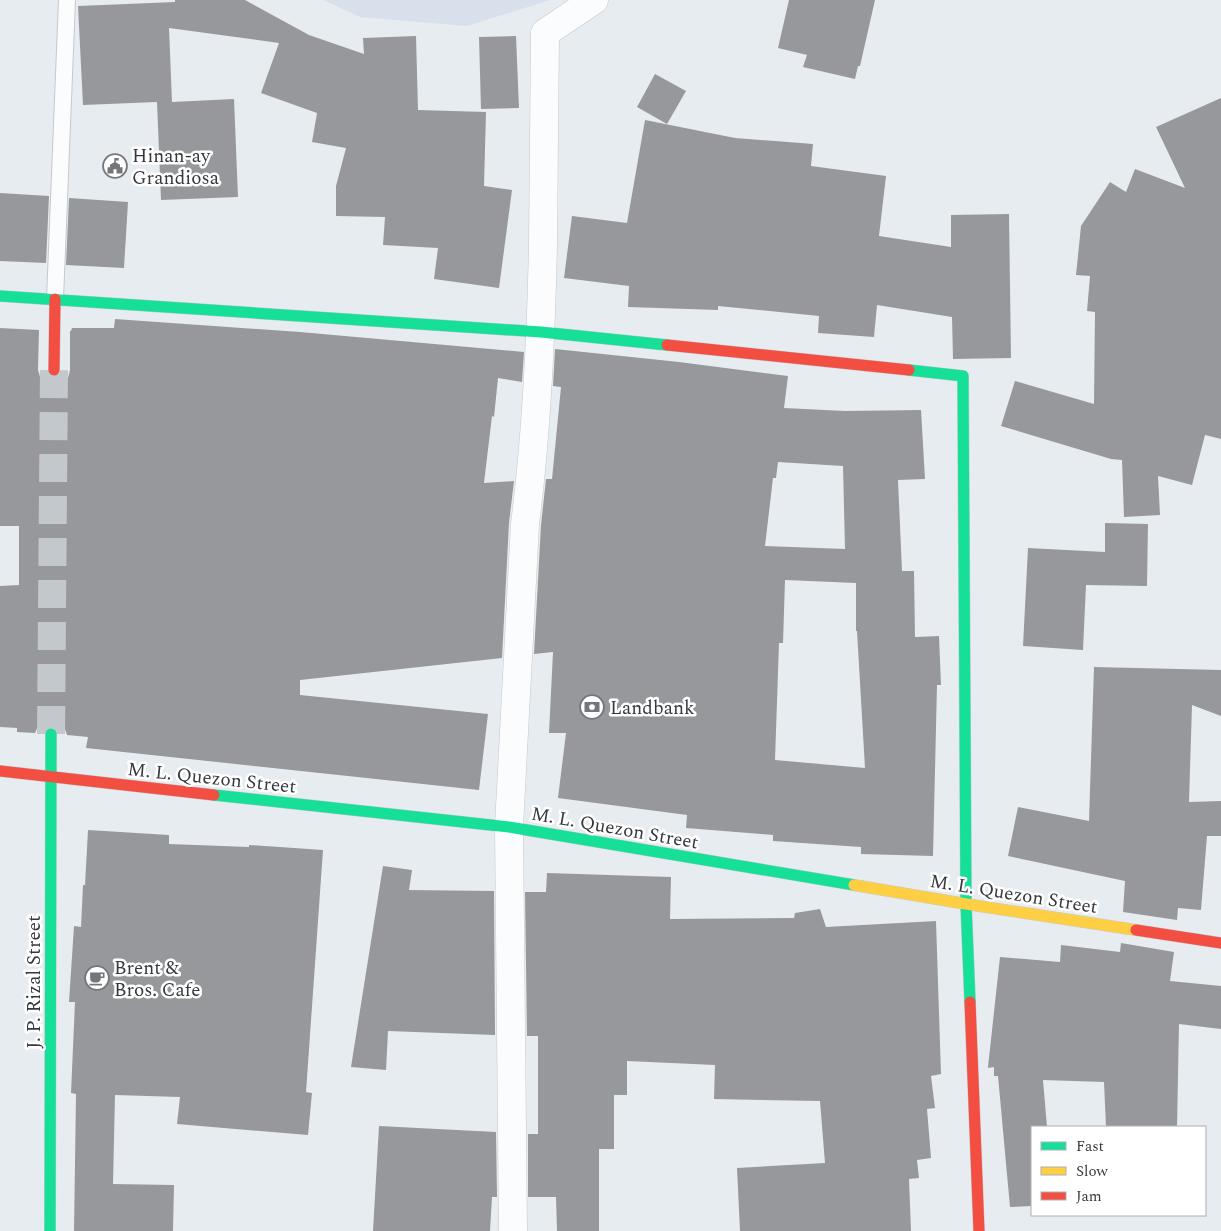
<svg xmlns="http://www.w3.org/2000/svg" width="1221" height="1231" font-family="Spectral,serif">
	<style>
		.built { fill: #d7e0eb }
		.building { fill: #97989c; fill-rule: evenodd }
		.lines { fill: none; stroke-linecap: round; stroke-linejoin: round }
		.secondary-tunnel { stroke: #c3c8cd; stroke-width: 28; stroke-dasharray: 28 14; stroke-linecap: butt }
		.lane-casing { stroke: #c5c9cd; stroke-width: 18 }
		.street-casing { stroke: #c5c9cd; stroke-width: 29 }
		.fast-casing { stroke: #c5c9cd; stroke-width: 12 }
		.slow-casing { stroke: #c5c9cd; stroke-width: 12 }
		.jam-casing { stroke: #c5c9cd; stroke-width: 12 }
		.lane { stroke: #fbfcfd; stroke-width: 16 }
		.street { stroke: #fbfcfd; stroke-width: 28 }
		.fast { stroke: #16e098; stroke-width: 11 }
		.slow { stroke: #ffcf43; stroke-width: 11 }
		.jam { stroke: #f24e42; stroke-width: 11 }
		.labels { text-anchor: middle; stroke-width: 5; stroke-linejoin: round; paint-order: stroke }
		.poi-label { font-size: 19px; fill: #35383c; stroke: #fff; text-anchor: start }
		.street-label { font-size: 19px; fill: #35383c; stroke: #fff }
	</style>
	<rect width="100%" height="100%" fill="#e7ecf1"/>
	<path class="built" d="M323 0H550L467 26 360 17Z"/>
	<path class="building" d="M175 0H245L309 35 364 54 363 38 416 36 418 110 486 112 484 186 512 190 499 288 434 279 438 248 383 245 385 217 336 216V186L346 148 312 142 317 113 261 93 279 43 169 28 172 102 234 99 238 197 161 200 157 102 83 105 78 6 175 2Z
		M789 0H875L860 66H858L855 79 803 67 807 55 778 48Z
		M516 36 519 108 481 109 479 37Z
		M655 74 686 91 667 124 637 107Z
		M1221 98V439L1205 435 1192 485 1158 476 1160 515 1124 517 1122 460 1111 459 1001 426 1015 381 1094 404 1095 312 1087 311 1090 276 1076 275 1081 226 1110 182 1126 192 1135 169 1185 188 1156 127Z
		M645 120 735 138 813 144 811 166 886 176 879 236 951 247V215L1009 214 1011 358 953 359 952 317 877 305 874 337 818 333 819 316 718 306V310L628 307 629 286 564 278 572 216 627 223Z
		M0 193 49 196 46 263 0 261Z
		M69 198 128 202 124 268 66 265Z
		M115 319 300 332 524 352 522 382 498 378 494 417 492 416 484 483 514 481 509 523 502 658 300 680V695L488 714 479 790 86 748 88 737 67 735 64 726 58 720 52 718 43 721 38 726 35 733 17 732V728L0 727V586L19 585V526H0V328L39 330 38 370 40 377 46 384 54 386 62 383 68 378 70 370V331H71L72 328H114Z
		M555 349 679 362 788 376 784 408 845 411 921 410 925 479 898 480 902 571H914L915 637 939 636 941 685H937L933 856 861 854V847L773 841V835L686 828 687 815 558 798 566 733H549L553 652 534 654 541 525 546 479H552L561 387 553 386ZM778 462 843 466 845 549 765 546 773 478H776ZM785 580 856 583V631H857L865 768 775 760 779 643H783Z
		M1105 523 1148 524 1147 586 1086 585 1083 650 1023 646 1028 548 1105 552Z
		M1094 667 1221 670V716L1192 705 1189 802 1221 801V836H1207L1201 910 1178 908 1177 920 1123 912 1125 881 1008 856 1018 807 1089 821Z
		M88 830 169 835V844L249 847V845L323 850 306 1092 312 1093 308 1135 177 1124 180 1097 115 1095 113 1184 174 1185 173 1231H74L76 1094 71 1093 75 1002H69L74 926 81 927 83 885H85Z
		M383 866 412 870 409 890 494 891 495 1035 388 1031 386 1070 351 1067Z
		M547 873 671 877 670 919 794 918 795 913 820 909 826 927 936 921 941 1074 931 1076 935 1108 927 1109 931 1158 917 1160 919 1178 909 1179 911 1231H740L737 1168 825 1163 820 1101 714 1099 715 1065 627 1061V1095H614V1149H599V1231H557L556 1197H528V1134H538V1036H527L525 892H546Z
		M1121 943 1174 952 1170 981 1221 986V1029L1179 1024 1177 1127H1106L1104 1082 1043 1080 1047 1127H1032V1206L1010 1207 998 1076H994V1067L988 1068V1067L1000 957 1060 962 1061 945 1120 952Z
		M379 1126 496 1132 497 1197H492L490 1231H373Z"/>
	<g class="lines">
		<path class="secondary-tunnel" d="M51 734 54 370"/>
		<g class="lane-casing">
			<path id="lane" d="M55 299 67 0"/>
		</g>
		<g class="street-casing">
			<path id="street" d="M513 1231 509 827 525 524C537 432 541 338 543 245 544 175 545 104 545 33L594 0"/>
		</g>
		<g class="fast-casing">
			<path id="fast" d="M0 296 541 332 667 345
				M909 370 963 376 966 904 970 1002
				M214 795 509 827 854 885
				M50 1231 51 734"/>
		</g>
		<g class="slow-casing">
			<path id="slow" d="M854 885 966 904 1136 930"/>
		</g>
		<g class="jam-casing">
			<path id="jam" d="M667 345 909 370
				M54 370 55 299
				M0 771 214 795
				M1136 930 1221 943
				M970 1002 979 1231"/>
		</g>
		<use href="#lane" class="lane"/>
		<use href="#street" class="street"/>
		<use href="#fast" class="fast"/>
		<use href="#slow" class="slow"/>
		<use href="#jam" class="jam"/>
	</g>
	<defs>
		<g id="civic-ring" transform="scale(1.25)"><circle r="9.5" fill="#fff" stroke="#73777b" stroke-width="1.5"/><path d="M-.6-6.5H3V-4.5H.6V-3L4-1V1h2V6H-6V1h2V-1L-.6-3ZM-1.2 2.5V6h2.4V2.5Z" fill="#73777b"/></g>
		<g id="bank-ring" transform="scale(1.25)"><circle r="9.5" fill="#fff" stroke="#73777b" stroke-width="1.5"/><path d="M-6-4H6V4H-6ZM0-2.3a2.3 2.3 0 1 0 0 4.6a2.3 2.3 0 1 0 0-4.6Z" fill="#73777b"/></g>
		<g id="cafe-ring" transform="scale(1.25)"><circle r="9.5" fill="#fff" stroke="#73777b" stroke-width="1.5"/><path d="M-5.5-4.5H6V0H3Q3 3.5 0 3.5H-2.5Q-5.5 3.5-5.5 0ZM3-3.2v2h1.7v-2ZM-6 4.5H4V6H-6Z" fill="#73777b"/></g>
	</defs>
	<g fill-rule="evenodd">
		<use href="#civic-ring" x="115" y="166"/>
		<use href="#bank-ring" x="592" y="707"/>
		<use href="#cafe-ring" x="97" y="978"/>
	</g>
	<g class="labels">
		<g class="poi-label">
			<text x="132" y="162">Hinan-ay<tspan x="132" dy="22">Grandiosa</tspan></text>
			<text x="610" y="714">Landbank</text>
			<text x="114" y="974">Brent &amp;<tspan x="114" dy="22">Bros. Cafe</tspan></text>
		</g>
		<g class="street-label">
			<text transform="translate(212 777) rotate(6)" y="7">M. L. Quezon Street</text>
			<text transform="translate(615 827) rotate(10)" y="7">M. L. Quezon Street</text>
			<text transform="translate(1014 893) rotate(9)" y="7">M. L. Quezon Street</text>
			<text transform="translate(33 982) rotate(-90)" y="7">J. P. Rizal Street</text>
		</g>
	</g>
	<rect x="1031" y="1126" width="175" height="90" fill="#ffffff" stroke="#aeafb1"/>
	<rect x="1041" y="1142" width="25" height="8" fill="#16e098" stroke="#aeafb1"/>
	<text x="1076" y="1151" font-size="15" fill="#35383c">Fast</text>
	<rect x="1041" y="1167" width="25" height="8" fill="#ffcf43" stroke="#aeafb1"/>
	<text x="1076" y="1176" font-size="15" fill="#35383c">Slow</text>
	<rect x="1041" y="1192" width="25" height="8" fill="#f24e42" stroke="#aeafb1"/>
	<text x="1076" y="1201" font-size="15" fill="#35383c">Jam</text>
</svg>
